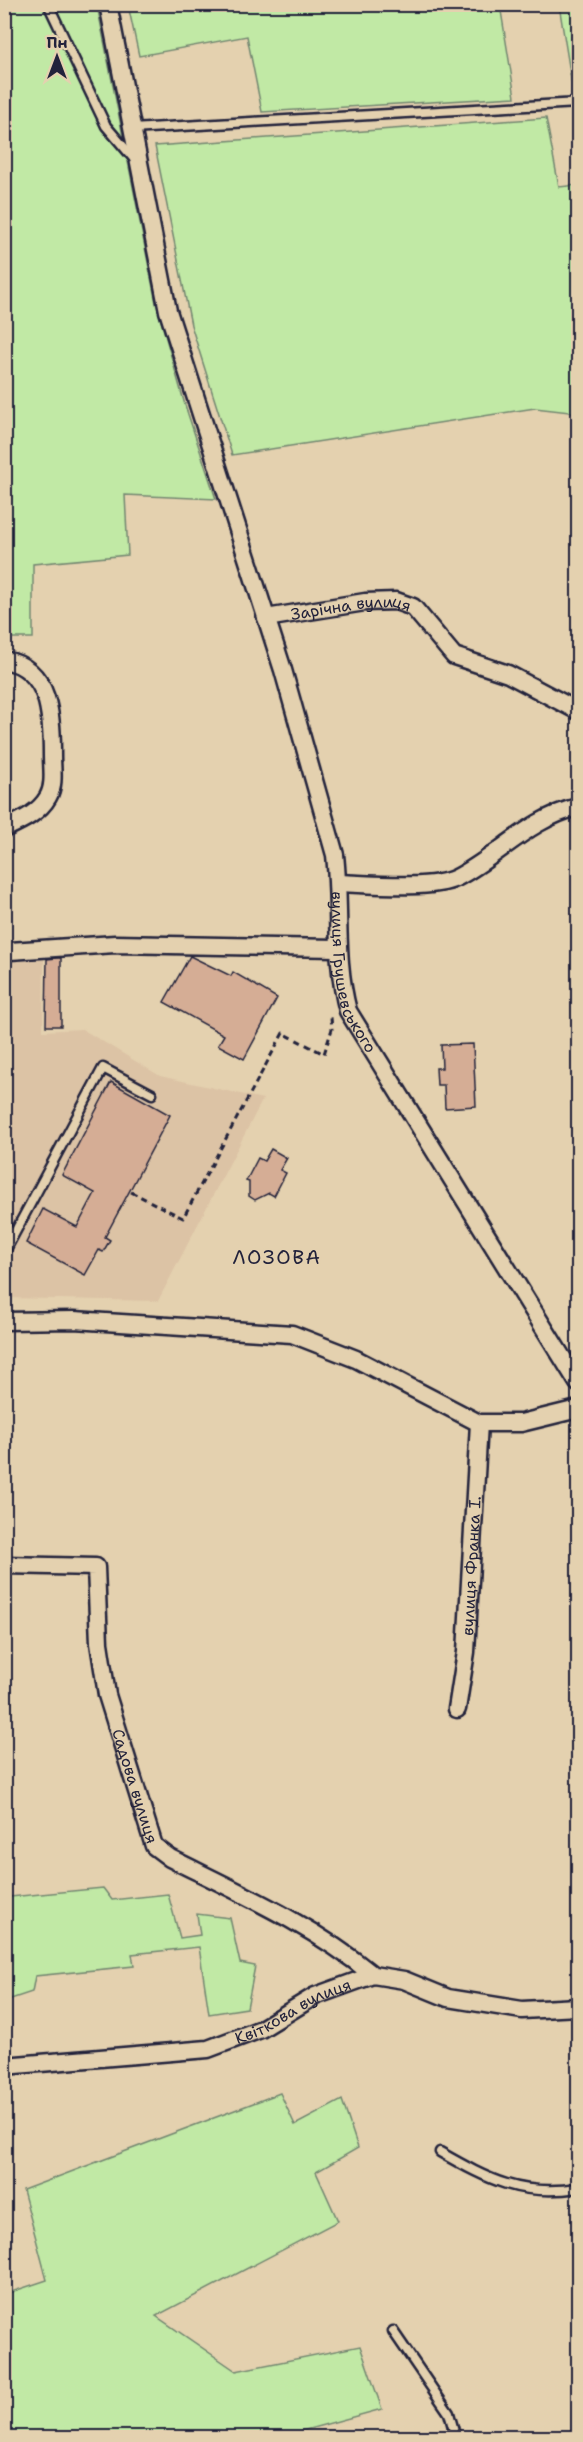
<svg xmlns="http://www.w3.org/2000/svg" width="583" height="2442" font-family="'Shantell Sans',sans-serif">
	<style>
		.built { fill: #dcc3a5 }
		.green { fill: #c1e9a5; stroke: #728670; stroke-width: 1.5 }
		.building { fill: #d5ad95; stroke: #22223b; stroke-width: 1.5 }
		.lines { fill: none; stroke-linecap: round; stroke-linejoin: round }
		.lane-casing { stroke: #22223b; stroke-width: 13 }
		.street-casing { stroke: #22223b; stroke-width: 21 }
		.path { stroke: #22223b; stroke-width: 3; stroke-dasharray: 6 4.5; stroke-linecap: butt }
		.lane { stroke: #e4d1af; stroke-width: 8 }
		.street { stroke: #e4d1af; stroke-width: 16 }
		.labels { text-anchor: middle; stroke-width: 5; stroke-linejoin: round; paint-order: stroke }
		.street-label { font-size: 16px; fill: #22223b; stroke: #e4d1af }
		.quarter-label { font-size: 20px; letter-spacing: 1.5px; fill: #22223b; stroke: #e4d1af }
	</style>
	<rect width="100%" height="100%" fill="#e4d1af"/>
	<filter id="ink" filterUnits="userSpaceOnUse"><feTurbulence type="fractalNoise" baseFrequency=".0167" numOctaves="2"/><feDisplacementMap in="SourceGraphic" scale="12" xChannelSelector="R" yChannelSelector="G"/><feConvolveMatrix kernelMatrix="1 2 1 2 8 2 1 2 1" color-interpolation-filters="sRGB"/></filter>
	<g filter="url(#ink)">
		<path class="built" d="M44 956 43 1031 82 1029 160 1076 263 1099 158 1301 5 1298 4 957Z"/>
		<path class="green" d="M5 5H97L156 303 185 405 216 499 125 495 128 555 33 564V638H5Z
			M128 5H500L515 97 262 112 247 36 139 56Z
			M559 5H578V90L573 91Z
			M546 118 559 187 578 185V413L535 408 232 455 191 325 155 146Z
			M103 1888 112 1900 168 1894 180 1938 200 1935 197 1914 230 1918 240 1963 255 1966 247 2008 209 2014 199 1947 132 1954 134 1966 35 1976 32 1992 5 2001V1890L10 1897Z
			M280 2093 295 2125 342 2100 358 2148 316 2172 338 2221 156 2316 236 2371 360 2346 382 2409 294 2433V2437H5V2294L47 2280 23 2190Z"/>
		<path class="building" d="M190 956 231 976 233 972 277 998 244 1059 218 1045 224 1035 164 1002Z
			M57 958H61V1026H46L47 959Z
			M473 1044 476 1106 445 1108 444 1085H437L436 1068H442L441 1045Z
			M111 1082 170 1115 105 1237 110 1240 103 1252 99 1250 85 1275 26 1243 43 1209 77 1227 95 1193 62 1175Z
			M271 1149 287 1158 280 1170 286 1173 274 1196 269 1193 255 1200 249 1196V1182L246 1181 258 1158 264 1161Z"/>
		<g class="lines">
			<g class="lane-casing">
				<path id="lane" d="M48 4 106 126 135 160
					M132 129 578 103
					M4 1222 12 1237
					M4 1253 103 1068 152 1094
					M440 2152C489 2180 521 2197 578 2188
					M393 2331 449 2413 456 2438"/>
			</g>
			<g class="street-casing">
				<g id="street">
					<path id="s1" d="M108 4 168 311 283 670 335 855C341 908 334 959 348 1011L578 1383"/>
					<path id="s2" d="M266 618 365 602 396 601 413 607 454 656 508 674 578 711"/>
					<path d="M4 660C51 668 52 718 52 756 52 769 55 785 48 797 39 813 21 821 4 829"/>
					<path d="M338 883C366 884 433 890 456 878 499 856 530 818 578 807"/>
					<path d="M4 949 10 951 115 944 337 948"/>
					<path d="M4 1321 74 1320 292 1334 356 1359 479 1423H521L578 1409"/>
					<path id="s3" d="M4 1565 96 1567 99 1643 107 1695 154 1846 170 1858C240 1893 312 1925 373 1975"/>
					<path id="s4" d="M457 1709 466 1652 479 1423"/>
					<path id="s5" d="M4 2066 208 2049 261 2029 315 1996 373 1975 404 1980 448 1998 522 2010 578 2007"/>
				</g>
			</g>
			<path class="path" d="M131 1192 183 1218 283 1033 324 1054 332 1029 331 1017"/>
			<use href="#lane" class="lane"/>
			<use href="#street" class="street"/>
		</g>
	</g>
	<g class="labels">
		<g class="street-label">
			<text dy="6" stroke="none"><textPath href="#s2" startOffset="86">Зарічна вулиця</textPath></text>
			<text dy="6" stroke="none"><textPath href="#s1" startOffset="1002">вулиця Грушевського</textPath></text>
			<text dy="6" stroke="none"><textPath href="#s4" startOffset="144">вулиця Франка І.</textPath></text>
			<text dy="6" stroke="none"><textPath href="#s3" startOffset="316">Садова вулиця</textPath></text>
			<text dy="6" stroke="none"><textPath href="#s5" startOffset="298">Квіткова вулиця</textPath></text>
		</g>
		<g class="quarter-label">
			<text x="277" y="1264">ЛОЗОВА</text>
		</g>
	</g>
	<rect width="583" height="2442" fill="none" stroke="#e4d1af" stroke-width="24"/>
	<rect x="12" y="12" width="559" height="2418" fill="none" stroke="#22223b" stroke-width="2" filter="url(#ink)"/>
	<g transform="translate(57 57)" stroke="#e4d1af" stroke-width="4.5" paint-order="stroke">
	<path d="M0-4.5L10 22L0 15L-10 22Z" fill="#22223b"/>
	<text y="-9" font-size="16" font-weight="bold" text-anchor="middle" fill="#22223b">Пн</text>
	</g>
</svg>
